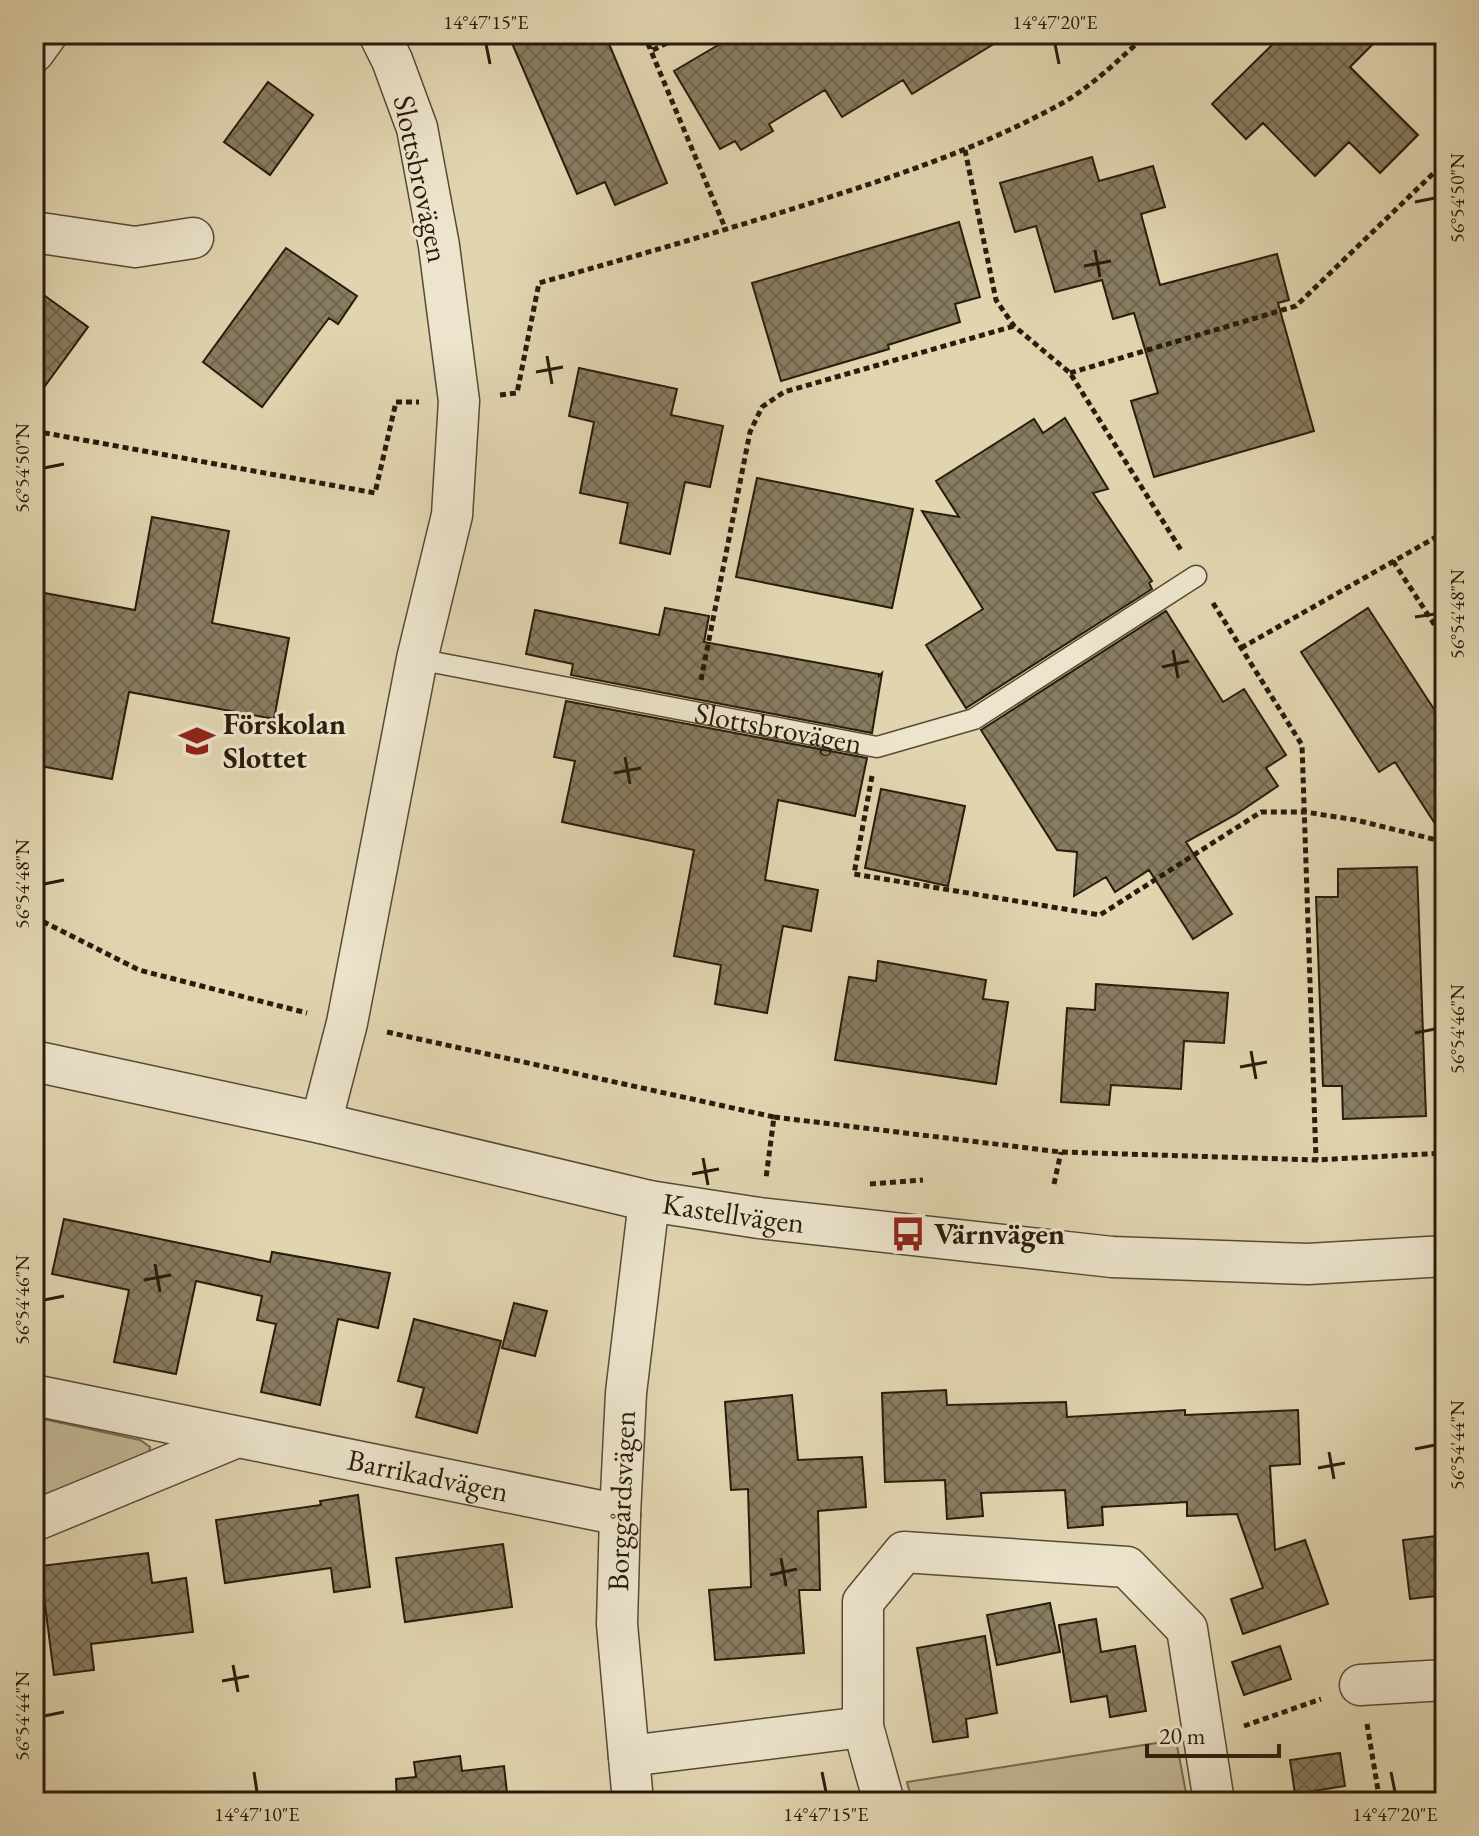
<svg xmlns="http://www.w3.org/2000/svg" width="1479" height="1836" font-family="'EB Garamond',serif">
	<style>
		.green { fill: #c2b694; stroke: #756950; stroke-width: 2 }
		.building { fill: url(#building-cross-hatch); stroke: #281c0c; stroke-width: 2 }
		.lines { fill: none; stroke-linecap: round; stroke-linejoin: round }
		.lane-casing { stroke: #564a35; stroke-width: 23 }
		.street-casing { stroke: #564a35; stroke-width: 43 }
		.path { stroke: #281c0c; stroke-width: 5; stroke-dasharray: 6 4; stroke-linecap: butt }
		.lane { stroke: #ece4cc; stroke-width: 20 }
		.street { stroke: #ece4cc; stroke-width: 40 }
		.ticks { fill: none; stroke: #281c0c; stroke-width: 3 }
		.labels { text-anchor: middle; stroke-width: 6; stroke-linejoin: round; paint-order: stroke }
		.street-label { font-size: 30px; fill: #281c0c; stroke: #ece4cc }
		.poi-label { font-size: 30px; font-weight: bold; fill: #281c0c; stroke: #ece4cc; text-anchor: start }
		.neatline { fill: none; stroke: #281c0c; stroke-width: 3 }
		.ticks-label { font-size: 20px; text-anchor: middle; fill: #281c0c }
	</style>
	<defs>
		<pattern id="building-cross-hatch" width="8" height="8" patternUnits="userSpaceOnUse" patternTransform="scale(2)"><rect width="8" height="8" fill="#887c61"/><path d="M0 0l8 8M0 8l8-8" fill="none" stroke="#6f654e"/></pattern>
	</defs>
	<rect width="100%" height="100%" fill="#e1d5b0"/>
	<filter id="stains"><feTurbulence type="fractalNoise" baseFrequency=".0025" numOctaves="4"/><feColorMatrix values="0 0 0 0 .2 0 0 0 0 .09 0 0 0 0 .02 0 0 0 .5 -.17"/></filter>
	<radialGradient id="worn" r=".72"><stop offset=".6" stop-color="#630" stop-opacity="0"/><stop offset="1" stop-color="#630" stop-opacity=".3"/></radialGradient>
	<path class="green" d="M34 1417 140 1440 150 1447 148 1460 34 1503Z
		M1176 1740 1186 1793 1179 1802H912L907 1782Z"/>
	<path class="building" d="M508 34H605L667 183 615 205 605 182 577 194Z
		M737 34H1010L912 94 903 80 842 117 825 90 769 124 773 131 741 150 735 141 720 149 674 71Z
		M1283 34H1383L1350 67 1418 135 1380 173 1349 142 1315 176 1263 123 1246 139 1212 104Z
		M268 82 313 115 270 175 224 142Z
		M1092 157 1099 181 1153 166 1165 207 1141 214 1160 285 1277 254 1289 300 1278 303 1314 431 1154 477 1131 401 1158 393 1134 313 1113 319 1102 280 1055 292 1036 226 1015 232 1000 183Z
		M959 222 980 297 955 304 960 322 888 345 889 349 781 381 752 283Z
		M286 248 357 296 338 324 329 318 262 407 203 362Z
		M34 288 88 327 34 401Z
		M579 368 677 389 671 415 723 426 710 487 685 482 670 554 620 543 628 503 580 493 594 422 569 416Z
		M1065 418 1108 489 1093 493 1152 581 1149 583 1152 589 966 708 926 645 983 609 922 511 959 517 936 481 1034 419 1043 433Z
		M757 478 913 509 892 608 736 577Z
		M152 517 229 531 212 623 289 638 274 719 129 692 112 779 34 765V710L41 675 34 674V591L135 610Z
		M665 608 709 616 704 642 879 674V676L882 673 872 733 571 675 573 664 526 654 535 610 659 635Z
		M1368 608 1445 726V839L1395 762 1379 772 1301 652Z
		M1166 611 1223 702 1244 689 1286 755 1266 768 1278 786 1235 815 1186 842 1232 914 1193 939 1149 870 1115 892 1106 877 1074 896 1077 852 1057 850 981 730Z
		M566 701 867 758 855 816 778 800 765 880 818 890 811 931 783 926 767 1013 715 1004 721 965 674 956 694 850 562 822 575 761 554 757Z
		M881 789 965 806 948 886 865 868Z
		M1417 867 1426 1116 1343 1119 1342 1086H1323L1316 897H1338V869Z
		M878 961 986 980 983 999 1008 1002 996 1084 835 1060 849 977 876 981Z
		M1096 984 1228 993 1224 1043 1184 1041 1181 1089 1111 1085 1109 1105 1061 1102 1067 1008 1095 1010Z
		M64 1219 270 1262 272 1252 390 1273 378 1328 338 1319 320 1405 261 1392 276 1324 257 1320 262 1296 196 1281 176 1374 114 1362 129 1290 52 1274Z
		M514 1303 547 1311 535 1356 502 1348Z
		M414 1319 501 1341 477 1433 416 1417 424 1388 398 1381Z
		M946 1390 947 1405 1066 1402 1067 1417 1185 1410V1415L1298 1410 1300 1464 1270 1466 1275 1550 1305 1540 1328 1604 1243 1634 1231 1599 1263 1588 1237 1514 1187 1516V1502L1102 1507 1103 1525 1068 1528 1065 1490 981 1493 983 1516 947 1519 945 1480 885 1482 882 1393Z
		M792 1395 798 1460 862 1457 866 1507 818 1511 820 1590H799L804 1653 715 1660 709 1590 751 1587 748 1489 731 1490 725 1402Z
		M358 1495 370 1587 334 1592 331 1568 225 1583 216 1520 321 1505 320 1501Z
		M1445 1535V1595L1410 1599 1403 1540Z
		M503 1544 512 1607 405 1622 396 1558Z
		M148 1553 152 1583 186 1578 193 1632 91 1644 94 1670 54 1675 40 1566Z
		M1050 1603 1060 1652 997 1665 987 1615Z
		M1096 1619 1101 1652 1135 1646 1146 1711 1110 1717 1107 1696 1071 1702 1059 1625Z
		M985 1636 997 1713 966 1719 968 1737 933 1742 917 1648Z
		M1280 1646 1291 1679 1244 1695 1232 1662Z
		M1340 1753 1345 1786 1295 1794 1290 1760Z
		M460 1756 462 1771 504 1766 508 1802H397L396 1779 416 1777 414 1762Z"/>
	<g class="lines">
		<g class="lane-casing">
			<g id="lane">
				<path id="s1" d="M417 659 877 747 974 719 1196 576"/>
			</g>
		</g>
		<g class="street-casing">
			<g id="street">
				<path d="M34 52 47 34"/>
				<path d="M34 232 135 247 193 238"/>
				<path id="s2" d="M34 1061 321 1123 649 1201 759 1218 1112 1257 1308 1264 1445 1256"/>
				<path d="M321 1123 347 1023 417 659 452 515 459 401 439 246 417 128 392 60 379 34"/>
				<path id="s3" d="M34 1395 620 1515"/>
				<path d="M34 1521 235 1438"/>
				<path d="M1360 1685 1445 1680"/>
				<path d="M629 1756 863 1727"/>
				<path id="s4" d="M633 1802 617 1624 620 1515 626 1393 649 1201"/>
				<path d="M884 1802 863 1727V1602L904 1552 1127 1567 1187 1629 1214 1802"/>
			</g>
		</g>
		<path class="path" d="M644 34 651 51
			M685 34 651 51 726 230
			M965 150 996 300 1014 326 1070 373 1181 550
			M1070 373 1296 306 1445 162
			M500 395 517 393 539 283C629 258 719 232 808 204 893 177 978 149 1057 106 1088 90 1121 58 1147 34
			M34 431 375 493 396 402H419
			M1393 561 1445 641
			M1213 603 1302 745 1316 1160
			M1241 648 1445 532
			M701 680 750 432 762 407 784 392 1014 326
			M872 776 854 874 1100 915 1261 812H1305L1356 820 1445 842
			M34 917 139 970 307 1013
			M387 1032 774 1117 766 1178
			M774 1117 1061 1152 1316 1160 1445 1153
			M870 1184 923 1180
			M1054 1184 1061 1152
			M1367 1724 1380 1802
			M1244 1726 1321 1699"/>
		<use href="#lane" class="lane"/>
		<use href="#street" class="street"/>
	</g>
	<path class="ticks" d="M486 44 490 64M1055 44 1059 64M1415 202 1435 198M1095 250 1100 277M1084 266 1111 261M547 356 552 384M536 372 563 367M44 468 64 464M1415 617 1435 614M1173 650 1178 678M1162 667 1189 661M625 757 630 784M614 773 641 768M44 884 64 880M1415 1033 1435 1029M1251 1051 1256 1079M1240 1067 1267 1062M703 1158 708 1185M692 1174 719 1169M155 1264 160 1292M144 1280 171 1275M44 1300 64 1296M1415 1449 1435 1445M1329 1452 1334 1479M1318 1468 1345 1463M781 1558 786 1586M770 1575 797 1569M233 1665 238 1692M222 1681 249 1676M44 1716 64 1712M254 1772 257 1792M822 1772 826 1792M1391 1772 1395 1792"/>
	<defs>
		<g id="school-bare" transform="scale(2.76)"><path d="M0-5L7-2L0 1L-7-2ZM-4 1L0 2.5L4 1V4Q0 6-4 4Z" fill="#8f2418" stroke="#ece4cc" stroke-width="2.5" paint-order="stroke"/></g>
		<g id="bus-bare" transform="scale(2.76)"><path d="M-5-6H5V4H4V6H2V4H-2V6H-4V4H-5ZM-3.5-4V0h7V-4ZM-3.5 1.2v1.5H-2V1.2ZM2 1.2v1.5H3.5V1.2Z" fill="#8f2418" stroke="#ece4cc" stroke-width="2.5" paint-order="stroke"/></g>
	</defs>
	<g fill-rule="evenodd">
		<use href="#school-bare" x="197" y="741"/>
		<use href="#bus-bare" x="908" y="1234"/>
	</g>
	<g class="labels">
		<g class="street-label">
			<text transform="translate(421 179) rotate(78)" y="10">Slottsbrovägen</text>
			<text dy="10" stroke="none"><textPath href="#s1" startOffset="368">Slottsbrovägen</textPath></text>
			<text dy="10" stroke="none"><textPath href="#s2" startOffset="716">Kastellvägen</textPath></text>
			<text dy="10" stroke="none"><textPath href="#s3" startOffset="402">Barrikadvägen</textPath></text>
			<text dy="10" stroke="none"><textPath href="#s4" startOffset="302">Borggårdsvägen</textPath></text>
		</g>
		<g class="poi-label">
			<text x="223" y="734">Förskolan<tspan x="223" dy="34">Slottet</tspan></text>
			<text x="934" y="1244">Värnvägen</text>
		</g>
	</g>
	<rect width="1479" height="1836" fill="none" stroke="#e1d5b0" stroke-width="88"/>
	<path d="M1147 1744v12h132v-12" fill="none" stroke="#281c0c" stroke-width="4"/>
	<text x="1159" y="1744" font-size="24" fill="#281c0c" stroke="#ece4cc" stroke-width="6" paint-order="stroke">20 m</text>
	<rect x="44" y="44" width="1391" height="1748" class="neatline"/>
	<g class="ticks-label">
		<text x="486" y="29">14°47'15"E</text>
		<text x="1055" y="29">14°47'20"E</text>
		<text transform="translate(1457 198) rotate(-90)" y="7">56°54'50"N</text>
		<text transform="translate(22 468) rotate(-90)" y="7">56°54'50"N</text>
		<text transform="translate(1457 614) rotate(-90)" y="7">56°54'48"N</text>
		<text transform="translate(22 884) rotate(-90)" y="7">56°54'48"N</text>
		<text transform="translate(1457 1029) rotate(-90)" y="7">56°54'46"N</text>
		<text transform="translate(22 1300) rotate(-90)" y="7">56°54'46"N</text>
		<text transform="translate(1457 1445) rotate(-90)" y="7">56°54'44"N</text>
		<text transform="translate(22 1716) rotate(-90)" y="7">56°54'44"N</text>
		<text x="257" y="1821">14°47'10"E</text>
		<text x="826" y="1821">14°47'15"E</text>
		<text x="1395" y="1821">14°47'20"E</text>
	</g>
	<rect width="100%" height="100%" filter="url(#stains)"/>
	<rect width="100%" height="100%" fill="url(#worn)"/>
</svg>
